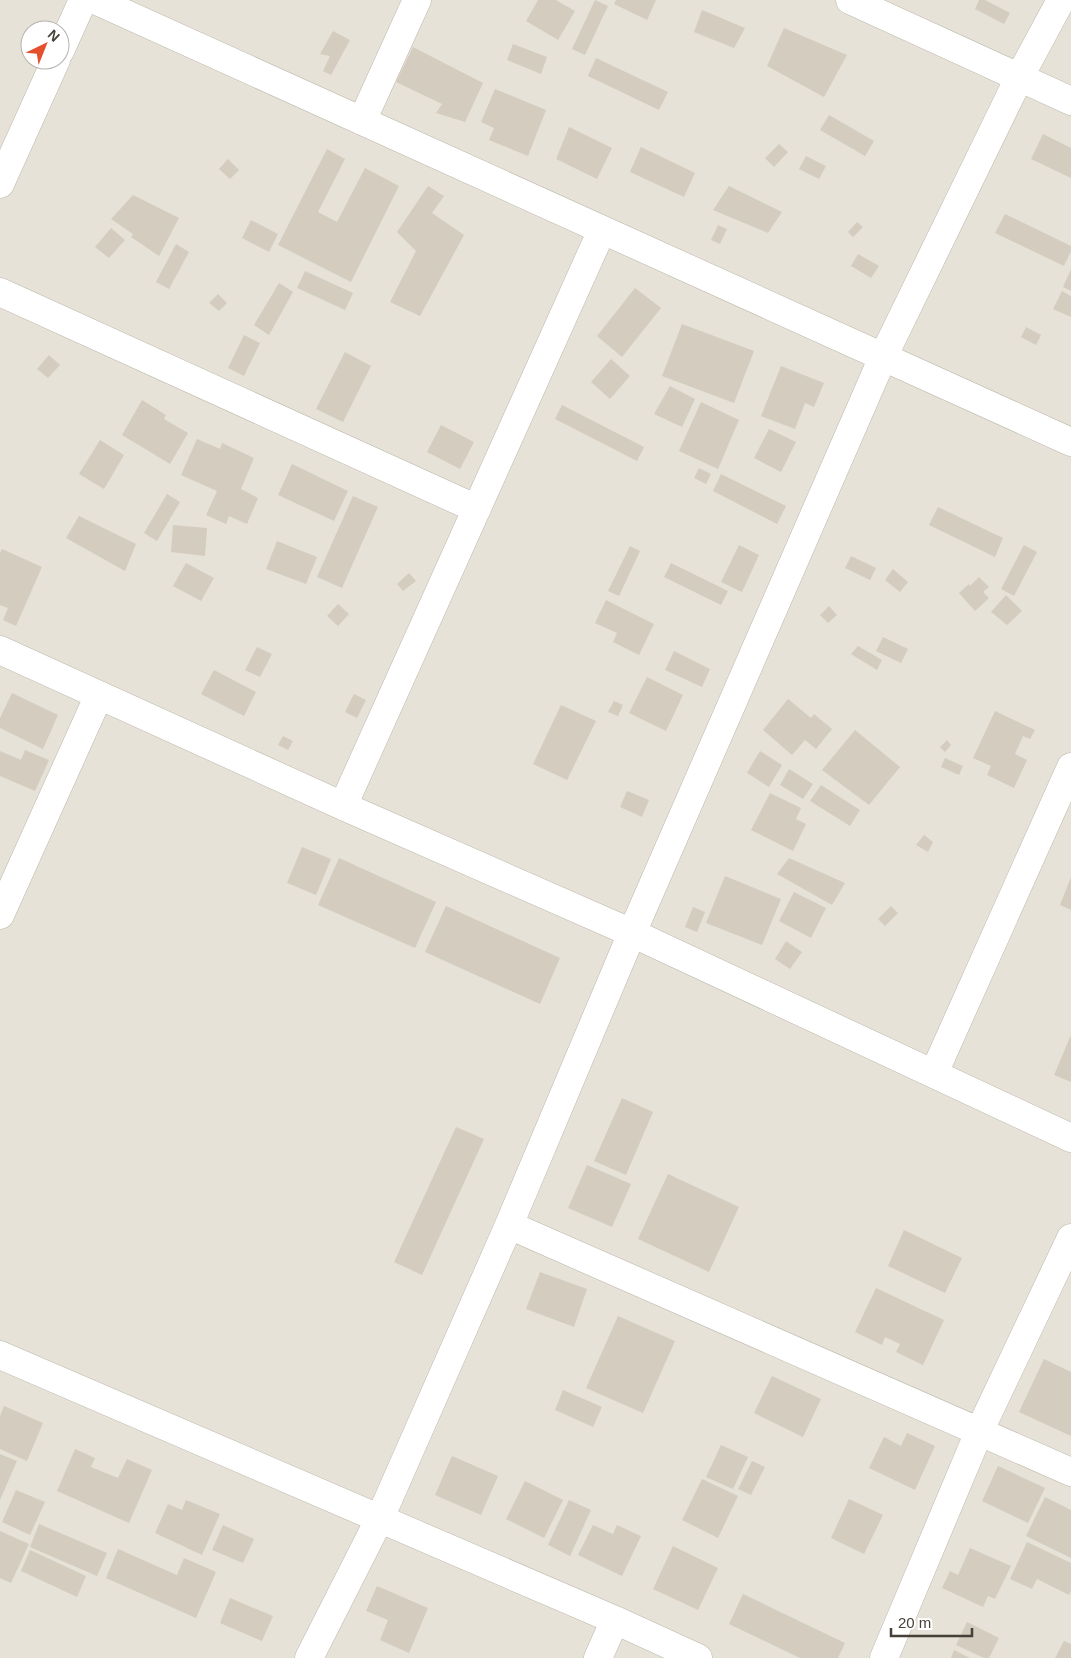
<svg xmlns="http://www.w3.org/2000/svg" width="1071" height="1658" font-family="Helvetica,sans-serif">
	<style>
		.residential { fill: #e6e2d7; fill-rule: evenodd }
		.building { fill: #d3ccbf }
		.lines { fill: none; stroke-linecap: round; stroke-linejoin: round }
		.street-casing { stroke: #bdb8ac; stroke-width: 29 }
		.street { stroke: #fff; stroke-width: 28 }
	</style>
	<rect width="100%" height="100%" fill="#f3f0e9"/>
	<path class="residential" d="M0 0H1071V1658H0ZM30 30H60V60H30Z"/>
	<path class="building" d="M538 0H556L575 11 558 40 526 21Z
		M595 0 608 6 585 55 572 49Z
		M616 0H656L647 20 614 4Z
		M979 0H985L1010 13 1004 24 975 9Z
		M702 10 745 28 734 48 694 32Z
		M784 28 847 55 824 97 767 66Z
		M333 31 350 40 331 75 323 71 330 56 320 54Z
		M513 44 547 57 541 74 507 60Z
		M413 47 483 83 465 122 436 113 442 104 396 82Z
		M596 58 668 92 659 110 588 76Z
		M495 89 546 110 528 156 489 140 494 128 481 122Z
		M829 115 874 141 865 156 820 130Z
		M569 127 612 148 597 179 556 159Z
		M1043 134 1071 148V178L1031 159Z
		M779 144 788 152 774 167 765 158Z
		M641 147 695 173 684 197 630 172Z
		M327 149 345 159 318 212 337 222 365 168 399 186 351 282 278 245Z
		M806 156 826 166 819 179 799 169Z
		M228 159 239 170 230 179 219 169Z
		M428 186 444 196 432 213 464 235 420 316 390 302 416 251 397 232Z
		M729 186 782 212 768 233 713 210Z
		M133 195 179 218 159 256 131 237 133 234 111 219Z
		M1005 214 1071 246V251L1064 266 995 233Z
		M251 220 278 234 269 252 242 238Z
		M857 222 863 227 853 237 848 232Z
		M718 225 727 229 720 244 711 240Z
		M111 228 125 240 109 258 95 247Z
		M176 244 189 252 169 289 156 282Z
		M858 254 879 266 871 278 851 266Z
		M1071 269V291L1063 287Z
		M305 271 353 293 345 310 297 288Z
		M279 283 293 292 269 335 254 325Z
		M635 288 661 308 622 357 597 336Z
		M1062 291 1071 296V317L1053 309Z
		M218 294 227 303 219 311 209 303Z
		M682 324 754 351 734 403 662 376Z
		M1026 327 1041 335 1036 345 1021 337Z
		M244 335 260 343 244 376 228 368Z
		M345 352 371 366 343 422 316 409Z
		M49 355 60 365 48 378 37 369Z
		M611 359 630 376 610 399 591 382Z
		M781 366 824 383 814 407 805 403 795 429 761 416Z
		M670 386 695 399 682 427 654 414Z
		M142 400 166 415 164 419 188 433 170 464 122 435Z
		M701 402 739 420 718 469 679 451Z
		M562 405 644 447 637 461 555 419Z
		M441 425 474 442 460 469 427 452Z
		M769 429 796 442 781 472 754 458Z
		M197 439 220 449 222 443 254 458 241 489 258 498 247 524 229 516 226 524 206 515 217 491 181 475Z
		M100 440 124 455 104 489 79 474Z
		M292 464 348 491 334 521 278 495Z
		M699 468 711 474 706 484 694 478Z
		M721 474 786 506 777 524 713 491Z
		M167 494 180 502 157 541 144 533Z
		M353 496 378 507 342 588 317 577Z
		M938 507 1003 538 995 557 929 525Z
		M79 516 136 544 125 571 66 538Z
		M173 525 207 528 205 556 171 552Z
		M277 541 317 557 306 584 266 569Z
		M739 545 759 555 742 592 721 582Z
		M1024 545 1037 552 1014 596 1001 589Z
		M630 546 640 551 619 596 608 591Z
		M2 549 42 567 16 626 3 620 8 608 0 605V553Z
		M851 556 876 568 870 580 845 568Z
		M186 563 214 578 201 601 173 586Z
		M671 563 728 591 721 605 664 577Z
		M893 569 908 582 900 592 885 580Z
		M409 573 416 581 403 591 397 584Z
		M979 577 989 587 983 592 989 598 975 611 959 593 969 584 970 586Z
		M1006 595 1022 611 1007 625 991 612Z
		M606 600 654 624 639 655 613 642 617 633 595 623Z
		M338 604 349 614 338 626 327 616Z
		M829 606 837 615 828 623 820 615Z
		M883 637 908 649 901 663 876 651Z
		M858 646 882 660 877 670 851 654Z
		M257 647 272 654 260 677 245 670Z
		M674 651 710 669 702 687 665 670Z
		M214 670 256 692 244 716 201 694Z
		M647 677 683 695 666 731 629 713Z
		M12 693 58 715 43 749 0 728V718Z
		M354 694 366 700 357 718 345 712Z
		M788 699 811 718 814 714 832 729 816 749 805 740 792 755 763 730Z
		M614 701 623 705 618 716 608 712Z
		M561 705 596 721 567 780 533 764Z
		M995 711 1035 730 1030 739 1023 736 1015 754 1027 760 1014 788 987 775 991 766 973 758Z
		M855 730 900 767 869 805 822 770Z
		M283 736 293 741 288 750 278 745Z
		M947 740 951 745 945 752 940 747Z
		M25 750 49 760 35 791 0 776V751L21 760Z
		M760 751 782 765 769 787 747 773Z
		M945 758 963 766 959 775 941 767Z
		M789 769 813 784 803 799 780 785Z
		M821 785 860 810 850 826 810 801Z
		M627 791 649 800 642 817 620 807Z
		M770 793 801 808 796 819 806 824 793 851 751 830Z
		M924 835 933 842 928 852 916 845Z
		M302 847 331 859 316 895 287 883Z
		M339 858 436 902 415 948 318 905Z
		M789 858 845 883 832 905 777 874Z
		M725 876 781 899 762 945 706 923Z
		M1071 877V910L1060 905Z
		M794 892 826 908 811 938 779 921Z
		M446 906 560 958 540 1004 425 952Z
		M891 906 898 913 885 926 878 919Z
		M693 907 705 912 697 932 685 927Z
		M786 941 802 952 790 969 775 959Z
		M1071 1035V1082L1054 1075Z
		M622 1098 653 1112 626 1175 594 1161Z
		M456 1127 484 1139 422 1275 394 1262Z
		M587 1165 631 1184 612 1227 568 1208Z
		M668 1174 739 1207 709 1272 638 1239Z
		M904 1230 962 1258 945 1293 888 1266Z
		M540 1272 587 1289 574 1327 526 1309Z
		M876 1288 944 1320 923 1365 896 1352 900 1344 885 1337 882 1345 855 1332Z
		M618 1316 675 1341 643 1413 586 1388Z
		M1044 1359 1071 1372V1436L1019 1412Z
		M772 1376 821 1399 803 1437 754 1413Z
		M563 1390 602 1407 593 1427 555 1410Z
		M4 1406 43 1423 27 1461 0 1449V1416Z
		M907 1433 935 1446 915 1490 869 1468 884 1437 901 1446Z
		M721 1445 748 1457 733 1489 706 1477Z
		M75 1449 95 1458 91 1467 118 1478 127 1459 152 1470 129 1523 57 1491Z
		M0 1454 17 1461 0 1500Z
		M452 1456 498 1476 481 1515 435 1495Z
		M752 1461 765 1467 751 1495 738 1489Z
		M998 1466 1045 1488 1028 1523 982 1501Z
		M702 1479 738 1496 718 1538 682 1520Z
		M525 1481 563 1500 544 1538 506 1519Z
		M16 1490 45 1502 30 1535 2 1522Z
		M1045 1497 1071 1510V1558L1026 1536Z
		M849 1499 883 1515 864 1554 831 1538Z
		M186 1500 220 1514 202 1555 155 1533 168 1504 182 1510Z
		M569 1500 591 1510 570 1556 548 1545Z
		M39 1524 107 1553 97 1576 30 1547Z
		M223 1525 254 1539 243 1563 212 1550Z
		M593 1525 613 1534 617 1525 641 1536 622 1576 578 1555Z
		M0 1531 29 1544 11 1583 0 1578Z
		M1027 1542 1071 1563V1591L1069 1595 1037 1579 1032 1589 1010 1579Z
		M673 1546 718 1568 698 1610 653 1589Z
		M970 1548 1011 1566 995 1599 988 1596 983 1607 942 1588 950 1571 958 1575Z
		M118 1549 177 1575 184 1558 216 1572 196 1618 106 1578Z
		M30 1550 86 1576 77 1597 21 1571Z
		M377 1586 428 1608 409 1653 380 1640 388 1620 366 1611Z
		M743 1594 845 1643 838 1658H800L729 1624Z
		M230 1598 273 1616 262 1641 220 1623Z
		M967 1622 999 1638 989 1658H984L956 1645Z
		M1064 1641 1071 1644V1658H1055Z
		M954 1650 970 1658H951Z"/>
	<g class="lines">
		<g class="street-casing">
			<path id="street" d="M95 0 1071 442
				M850 0 1071 101
				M60 51 83 0
				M362 121 417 0
				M0 184 56 60
				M0 292 477 509
				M0 650 343 806 632 933 1071 1138
				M343 806 602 230
				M0 915 99 695
				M934 1073 1071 767
				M509 1225 1071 1472
				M0 1355 615 1620 698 1658
				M309 1658 380 1518 509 1225 632 933 883 357 1019 78 1061 0
				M598 1658 615 1620
				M884 1658 979 1432 1071 1238"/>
		</g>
		<use href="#street" class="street"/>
	</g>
	<g transform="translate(45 45) rotate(43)"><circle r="24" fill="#ffffff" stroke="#b5b3af"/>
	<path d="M0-4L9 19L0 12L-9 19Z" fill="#e64f2d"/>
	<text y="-8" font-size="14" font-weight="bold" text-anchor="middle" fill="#464138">N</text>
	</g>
	<path d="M891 1628v8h81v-8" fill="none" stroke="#464138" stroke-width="2.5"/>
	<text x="898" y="1628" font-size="15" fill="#464138" stroke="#ffffff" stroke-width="4" paint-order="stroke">20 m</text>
</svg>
